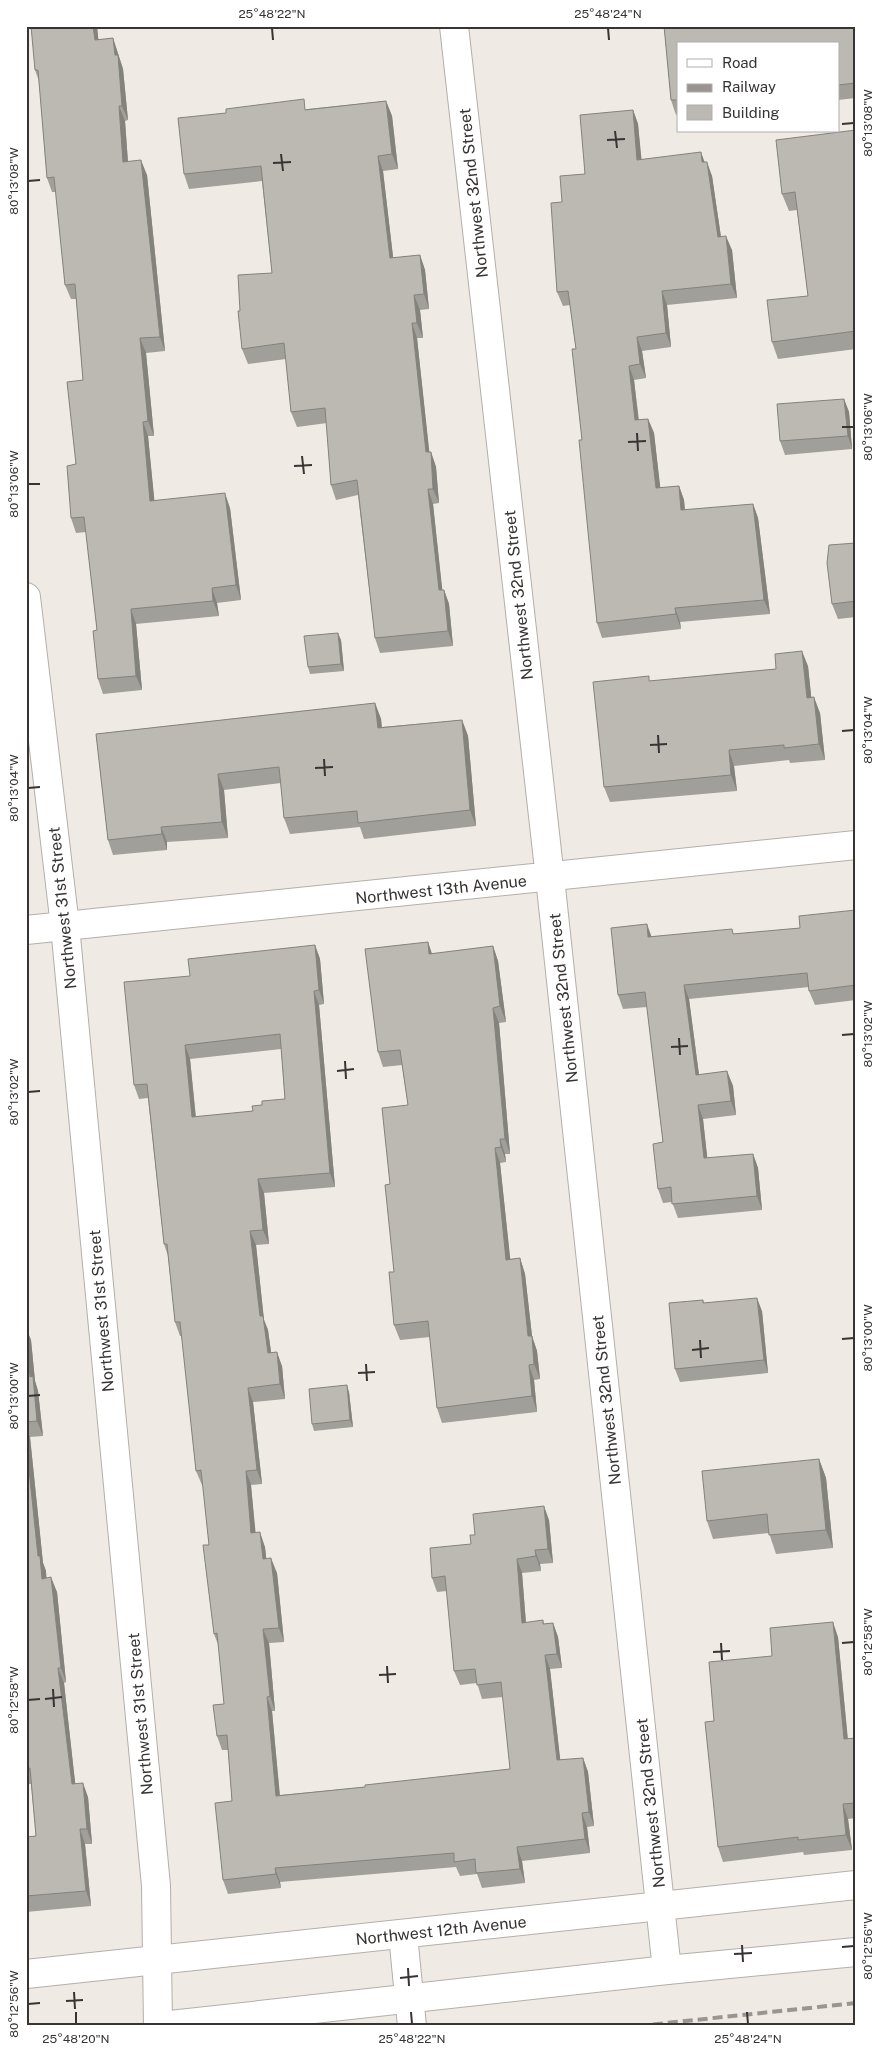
<svg xmlns="http://www.w3.org/2000/svg" width="882" height="2052" font-family="'Public Sans',sans-serif">
	<style>
		.lines { fill: none; stroke-linecap: round; stroke-linejoin: round }
		.minor-casing { stroke: #b4afaa; stroke-width: 30 }
		.major-casing { stroke: #b4afaa; stroke-width: 30 }
		.minor { stroke: #fff; stroke-width: 28 }
		.major { stroke: #fff; stroke-width: 28 }
		.rail { stroke: #9a9592; stroke-width: 4; stroke-dasharray: 10 5; stroke-linecap: butt }
		.wall { fill: #a19f99; fill-rule: evenodd }
		.shaded-wall { fill: #83827d }
		.building { fill: #bbb9b2; stroke: #83827d; fill-rule: evenodd }
		.ticks { fill: none; stroke: #373433; stroke-width: 2 }
		.labels { text-anchor: middle; stroke-width: 5; stroke-linejoin: round; paint-order: stroke }
		.street-label { font-size: 16px; fill: #373433; stroke: #fff }
		.neatline { fill: none; stroke: #373433; stroke-width: 2 }
		.ticks-label { font-size: 12px; text-anchor: middle; fill: #373433 }
	</style>
	<rect width="100%" height="100%" fill="#f0eae5"/>
	<g class="lines">
		<g class="minor-casing">
			<path id="minor" d="M454 26 550 878 667 1970
				M26 597 65 926 156 1886 158 2026
				M26 930 856 845
				M403 1935 412 2026"/>
		</g>
		<g class="major-casing">
			<path id="major" d="M26 1974 856 1885
				M161 2026 667 1970 856 1952"/>
		</g>
		<use href="#minor" class="minor"/>
		<use href="#major" class="major"/>
		<path class="rail" d="M638 2026 856 2003"/>
	</g>
	<path class="wall" d="M97 26 98 40 113 38 123 69 128 120 125 121 128 162 147 175 165 351 146 353 154 436H148L154 500 230 508 241 600 217 603 219 616 136 624 142 690 103 694 98 679 97 630 86 532 76 533 71 518 83 380 76 299H71L65 285 56 192H52L47 178 39 81 35 70Z
		M664 26H856V98L838 100V44H678V114L676 115 671 100Z
		M386 101 392 116 398 169 383 171 393 258 420 255 425 270 429 309 420 310 423 338H417L429 452H431L436 467 439 503 433 504 442 590H444L449 604 453 646 380 653 375 638 358 495 336 500 331 485 327 423 297 427 291 412 286 359 248 364 242 349 240 311 272 273 262 181 189 189 184 174 307 109Z
		M633 110 638 124 641 160 705 162 712 176 721 237 732 250 737 298 667 305 671 347 642 351 646 378 634 380 639 420 648 419 654 433 660 488 679 486 684 500 685 510 753 504 758 518 770 614 680 622 681 629 602 638 597 623 582 440 576 349 570 305 563 306 557 292 562 202 585 174Z
		M856 130V349L778 359 772 342 808 296 797 210 789 211 782 194Z
		M844 399 849 412 852 449 785 455 780 441Z
		M856 543V617L838 619 832 604Z
		M341 640 344 671 310 674 308 667Z
		M808 666 811 697 820 713 825 760 790 763 789 760 734 766 737 791 610 802 604 787 650 681Z
		M375 703 381 719 382 727 462 720 468 736 476 826 364 839 360 827 290 834 284 818 281 783 224 790 228 838 167 842V850L113 855 108 840 96 734Z
		M856 910V1000L815 1005 809 991V987L689 999 699 1075 727 1071 733 1086 736 1115 703 1119 707 1158 753 1154 758 1168 762 1210 678 1218 672 1202 663 1203 658 1189 663 1142 647 1007 623 1009 618 995 652 936 734 934 800 928Z
		M428 942 432 954 493 946 498 961 506 1022 499 1023 510 1154H505L506 1162 500 1163 510 1259 520 1258 525 1274 532 1336 537 1351 540 1379 534 1380 537 1412 442 1423 437 1408 430 1337 400 1340 394 1325V1272L390 1184 408 1105 402 1065 383 1067 378 1052Z
		M315 945 320 959 324 1004 319 1005 335 1187 264 1193 269 1244 256 1245 264 1320 268 1330 271 1352 282 1366 285 1399 253 1402 262 1484 251 1485 255 1533 265 1547 266 1559 277 1573 284 1642 269 1643 275 1711H272L280 1795 365 1787 510 1769 503 1697 482 1699 477 1683 460 1685 454 1671 447 1591 437 1592 432 1578 471 1544 475 1535 549 1520 553 1563 540 1564 541 1571 522 1573 526 1623 543 1620 544 1624 553 1623 558 1637 562 1668 550 1669 560 1760 583 1758 588 1772 594 1826 587 1827 590 1853 522 1861 525 1883 482 1888 477 1874 460 1876 456 1867 280 1882 281 1888 228 1894 223 1880 232 1801 228 1750H222L217 1736 224 1704 219 1647 214 1634 209 1545 203 1485H202L196 1471 182 1336H180L175 1322 168 1256 164 1244 148 1098 139 1099 134 1085 190 976ZM281 1049 285 1099 262 1105 253 1111 196 1117 190 1059Z
		M703 1300 704 1303 762 1311 768 1373 680 1382 675 1369Z
		M26 1328 31 1340 35 1381 38 1391 43 1436 30 1437 43 1563 46 1571V1578L57 1592 66 1682 64 1683 75 1783 88 1797 92 1844H85L91 1906 26 1912V1837L36 1836 31 1784H26Z
		M349 1392 353 1427 314 1431 312 1424Z
		M819 1459 826 1478 833 1548 776 1554 769 1533 713 1539 707 1521Z
		M838 1637 848 1739 856 1738V1818L848 1819 852 1850 804 1855 803 1852 723 1862 718 1847 714 1721 772 1656Z"/>
	<path class="shaded-wall" d="M93 26H97L100 55 95 40Z
		M113 38 123 69 128 120 122 106Z
		M386 101 392 116 398 169 392 154Z
		M119 106 125 121 129 177 123 162Z
		M633 110 638 124 643 174 637 160Z
		M701 152 706 166 702 162Z
		M378 156 383 171 395 273 390 258Z
		M141 160 147 175 165 351 160 337Z
		M707 162 712 176 723 251 718 237Z
		M726 236 732 250 737 298 731 284Z
		M420 255 425 270 429 309 424 294Z
		M662 291 667 305 671 347 666 333Z
		M414 295 420 310 423 338 417 323Z
		M412 323 417 338 431 467 426 452Z
		M637 337 642 351 646 378 640 364Z
		M140 338 146 353 154 436 148 421Z
		M629 366 634 380 640 435 635 420Z
		M844 399 849 412 852 449 848 436Z
		M648 419 654 433 662 502 656 488Z
		M143 422 148 436 156 516 150 501Z
		M431 452 436 467 439 503 433 489Z
		M679 486 684 500 686 524 681 510Z
		M428 489 433 504 444 605 439 590Z
		M225 493 230 508 241 600 236 585Z
		M753 504 758 518 770 614 764 600Z
		M212 588 217 603 219 616 213 601Z
		M444 590 449 604 453 646 448 631Z
		M675 608 680 622 681 629 676 614Z
		M131 609 136 624 142 690 136 676Z
		M338 633 341 640 344 671 341 664Z
		M802 651 808 666 813 713 807 698Z
		M814 697 820 713 825 760 819 744Z
		M375 703 381 719 383 743 378 728Z
		M462 720 468 736 476 826 470 810Z
		M729 750 734 766 737 791 731 775Z
		M218 774 224 790 228 838 222 822Z
		M161 827 167 842V850L162 834Z
		M647 924 652 938 648 937Z
		M428 942 433 957 429 954Z
		M315 945 320 959 324 1004 319 990Z
		M493 946 498 961 506 1022 500 1006Z
		M684 985 689 999 701 1090 696 1075Z
		M314 991 319 1005 335 1187 330 1173Z
		M493 1008 499 1023 510 1154 505 1139Z
		M185 1045 190 1059 197 1131 192 1117Z
		M727 1071 733 1086 736 1115 731 1101Z
		M698 1105 703 1119 709 1173 704 1158Z
		M500 1139 505 1154 506 1162 501 1147Z
		M495 1148 500 1163 512 1275 506 1260Z
		M753 1154 758 1168 762 1210 757 1196Z
		M258 1179 264 1193 269 1244 263 1230Z
		M250 1231 256 1245 264 1320 268 1330 273 1367 268 1353 260 1316Z
		M520 1258 525 1274 532 1336 537 1351 540 1379 534 1364 528 1336Z
		M757 1298 762 1311 768 1373 764 1360Z
		M26 1328 31 1340 35 1381 38 1391 43 1436 37 1421 30 1377 26 1335Z
		M277 1352 282 1366 285 1399 280 1384Z
		M529 1365 534 1380 537 1412 532 1396Z
		M347 1385 349 1392 353 1427 350 1420Z
		M248 1388 253 1402 262 1484 257 1470Z
		M26 1428 30 1437 43 1563 46 1571 48 1594 42 1579 38 1556 26 1441Z
		M819 1459 826 1478 833 1548 826 1530Z
		M246 1471 251 1485 257 1547 251 1533Z
		M544 1506 549 1520 553 1563 548 1549Z
		M260 1532 265 1547 268 1573 263 1559Z
		M535 1550 540 1564 541 1571 536 1556Z
		M271 1558 277 1573 284 1642 279 1628Z
		M517 1559 522 1573 527 1637 522 1623Z
		M51 1577 57 1592 66 1682 61 1668Z
		M833 1622 838 1637 849 1754 844 1739Z
		M553 1623 558 1637 562 1668 557 1654Z
		M263 1629 269 1643 275 1711 270 1696Z
		M545 1655 550 1669 562 1775 557 1760Z
		M58 1668 64 1683 77 1799 72 1784Z
		M267 1697 272 1711 281 1810 276 1796Z
		M583 1758 588 1772 594 1826 589 1812Z
		M83 1783 88 1797 92 1844 87 1829Z
		M843 1804 848 1819 852 1850 846 1835Z
		M582 1813 587 1827 590 1853 585 1839Z
		M80 1829 85 1844 91 1906 86 1891Z
		M517 1847 522 1861 525 1883 520 1869Z
		M275 1868 280 1882 281 1888 276 1874Z"/>
	<path class="building" d="M31 26H93L95 40 113 38 115 55H118L122 106H119L123 162 141 160 160 337 140 338 148 421 143 422 150 501 225 493 236 585 212 588 213 601 131 609 136 676 98 679 93 631 97 630 84 517 71 518 67 466 76 464 67 382 83 380 75 284 65 285 54 177 47 178 38 70H35Z
		M664 26H856V83L838 85V44H678V100H671Z
		M304 99 305 110 386 101 392 154 378 156 390 258 420 255 424 294 414 295 417 323H412L426 452H431L433 489H428L439 590H444L448 631 375 638 357 480 331 485 325 408 291 412 284 343 242 349 238 311H240L238 275 272 273 261 166 184 174 178 118 226 113V109Z
		M633 110 637 160 701 152 702 162H707L718 237 726 236 731 284 662 291 666 333 637 337 640 364 629 366 635 420 648 419 656 488 679 486 681 510 753 504 764 600 675 608 676 614 597 623 579 440H582L572 349H576L568 291 557 292 551 203 562 202 560 176 585 174 580 115Z
		M856 130V331L772 342 767 300 808 296 795 192 782 194 776 140Z
		M844 399 848 436 780 441 777 404Z
		M856 543V601L832 604 827 563 829 545Z
		M338 633 341 664 308 667 304 636Z
		M802 651 807 698 814 697 819 744 784 748V745L729 750 731 775 604 787 593 682 649 676V681L776 669 775 654Z
		M375 703 378 728 462 720 470 810 358 823 357 811 284 818 279 767 218 774 222 822 161 827 162 834 108 840 96 734Z
		M856 910V985L809 991 807 973 684 985 696 1075 727 1071 731 1101 698 1105 704 1158 753 1154 757 1196 672 1204 671 1187 658 1189 653 1144 663 1142 645 992 618 995 611 928 647 924 648 937 732 929 733 934 800 928 799 916Z
		M428 942 429 954 493 946 500 1006 493 1008 505 1139H500L501 1147 495 1148 506 1260 520 1258 528 1336H532L534 1364 529 1365 532 1396 437 1408 428 1321 394 1325 389 1272H394L385 1185 390 1184 382 1108 408 1105 400 1050 378 1052 365 949Z
		M315 945 319 990 314 991 330 1173 258 1179 263 1230 250 1231 260 1316H263L268 1353 277 1352 280 1384 248 1388 257 1470 246 1471 251 1533 260 1532 263 1559 271 1558 279 1628 263 1629 270 1696 267 1697 276 1796 365 1787V1785L510 1769 501 1682 477 1685 475 1669 454 1671 445 1576 432 1578 430 1548 471 1544 470 1535H475L473 1514 544 1506 548 1549 535 1550 536 1556 517 1559 522 1623 543 1620V1624L553 1623 557 1654 545 1655 557 1760 583 1758 589 1812 582 1813 585 1839 517 1847 520 1869 476 1873 475 1859 454 1862V1853L275 1868 276 1874 223 1880 215 1803 232 1801 227 1735 217 1736 213 1705 224 1704 217 1633 214 1634 203 1545H209L201 1470 196 1471 180 1322H175L167 1244H164L147 1084 134 1085 124 982 190 976 188 959ZM280 1034 285 1099 262 1101V1105L252 1106 253 1111 192 1117 185 1045Z
		M757 1298 764 1360 675 1369 669 1303 703 1300V1303Z
		M26 1335 30 1377 33 1376 37 1421 26 1422Z
		M347 1385 350 1420 312 1424 309 1389Z
		M26 1441 38 1556H40L42 1579 51 1577 61 1668H58L72 1784 83 1783 87 1829H80L86 1891 26 1896V1837L36 1836 30 1768 26 1769Z
		M819 1459 826 1530 769 1535 767 1514 707 1521 702 1471Z
		M833 1622 844 1739 856 1738V1803L843 1804 846 1835 798 1840V1837L718 1847 705 1722 714 1721 709 1662 772 1656 770 1628Z"/>
	<path class="ticks" d="M272 28 273 40M608 28 609 40M842 124 854 123M615 131 617 148M607 140 625 139M281 154 283 171M273 163 291 162M28 181 40 180M842 427H854M637 433 638 451M628 442 646 441M302 456 304 474M294 466 312 465M28 484H40M842 731 854 730M658 735 659 753M650 745 667 744M324 759 325 776M315 768 333 767M28 788 40 787M842 1035 854 1034M679 1038 680 1055M671 1047 688 1046M345 1061 346 1079M337 1071 354 1069M28 1092 40 1091M842 1339 854 1338M700 1340 701 1358M692 1350 709 1348M366 1364 367 1381M358 1373 375 1372M28 1396 40 1395M721 1643 722 1660M842 1643 854 1642M713 1652 730 1651M387 1666 388 1683M379 1675 396 1674M53 1689 54 1707M45 1699 62 1697M28 1700 40 1699M742 1945 743 1962M842 1947 854 1946M734 1954 752 1953M408 1968 409 1986M400 1978 418 1976M74 1992 75 2009M66 2001 83 2000M28 2004 40 2003M76 2012V2024M411 2012 412 2024M747 2012 748 2024"/>
	<g class="labels">
		<g class="street-label">
			<text transform="translate(473 193) rotate(-96)" y="6">Northwest 32nd Street</text>
			<text transform="translate(518 595) rotate(-96)" y="6">Northwest 32nd Street</text>
			<text transform="translate(441 889) rotate(-6)" y="6">Northwest 13th Avenue</text>
			<text transform="translate(62 908) rotate(-96)" y="6">Northwest 31st Street</text>
			<text transform="translate(563 998) rotate(-96)" y="6">Northwest 32nd Street</text>
			<text transform="translate(101 1311) rotate(-95)" y="6">Northwest 31st Street</text>
			<text transform="translate(606 1400) rotate(-96)" y="6">Northwest 32nd Street</text>
			<text transform="translate(140 1714) rotate(-95)" y="6">Northwest 31st Street</text>
			<text transform="translate(650 1803) rotate(-96)" y="6">Northwest 32nd Street</text>
			<text transform="translate(441 1930) rotate(-6)" y="6">Northwest 12th Avenue</text>
		</g>
	</g>
	<rect width="882" height="2052" fill="none" stroke="#ffffff" stroke-width="55"/>
	<rect x="677" y="42" width="162" height="90" fill="#ffffff" stroke="#afaead"/>
	<rect x="687" y="59" width="25" height="8" fill="#ffffff" stroke="#afaead"/>
	<text x="722" y="68" font-size="15" fill="#373433">Road</text>
	<rect x="687" y="84" width="25" height="8" fill="#9a9592" stroke="#afaead"/>
	<text x="722" y="92" font-size="15" fill="#373433">Railway</text>
	<rect x="687" y="105" width="25" height="15" fill="#bbb9b2" stroke="#afaead"/>
	<text x="722" y="118" font-size="15" fill="#373433">Building</text>
	<rect x="28" y="28" width="826" height="1996" class="neatline"/>
	<g class="ticks-label">
		<text x="272" y="18">25°48'22"N</text>
		<text x="608" y="18">25°48'24"N</text>
		<text transform="translate(868 123) rotate(-90)" y="4">80°13'08"W</text>
		<text transform="translate(14 181) rotate(-90)" y="4">80°13'08"W</text>
		<text transform="translate(868 427) rotate(-90)" y="4">80°13'06"W</text>
		<text transform="translate(14 484) rotate(-90)" y="4">80°13'06"W</text>
		<text transform="translate(868 730) rotate(-90)" y="4">80°13'04"W</text>
		<text transform="translate(14 788) rotate(-90)" y="4">80°13'04"W</text>
		<text transform="translate(868 1034) rotate(-90)" y="4">80°13'02"W</text>
		<text transform="translate(14 1092) rotate(-90)" y="4">80°13'02"W</text>
		<text transform="translate(868 1338) rotate(-90)" y="4">80°13'00"W</text>
		<text transform="translate(14 1396) rotate(-90)" y="4">80°13'00"W</text>
		<text transform="translate(868 1642) rotate(-90)" y="4">80°12'58"W</text>
		<text transform="translate(14 1700) rotate(-90)" y="4">80°12'58"W</text>
		<text transform="translate(868 1946) rotate(-90)" y="4">80°12'56"W</text>
		<text transform="translate(14 2004) rotate(-90)" y="4">80°12'56"W</text>
		<text x="76" y="2043">25°48'20"N</text>
		<text x="412" y="2043">25°48'22"N</text>
		<text x="748" y="2043">25°48'24"N</text>
	</g>
</svg>
